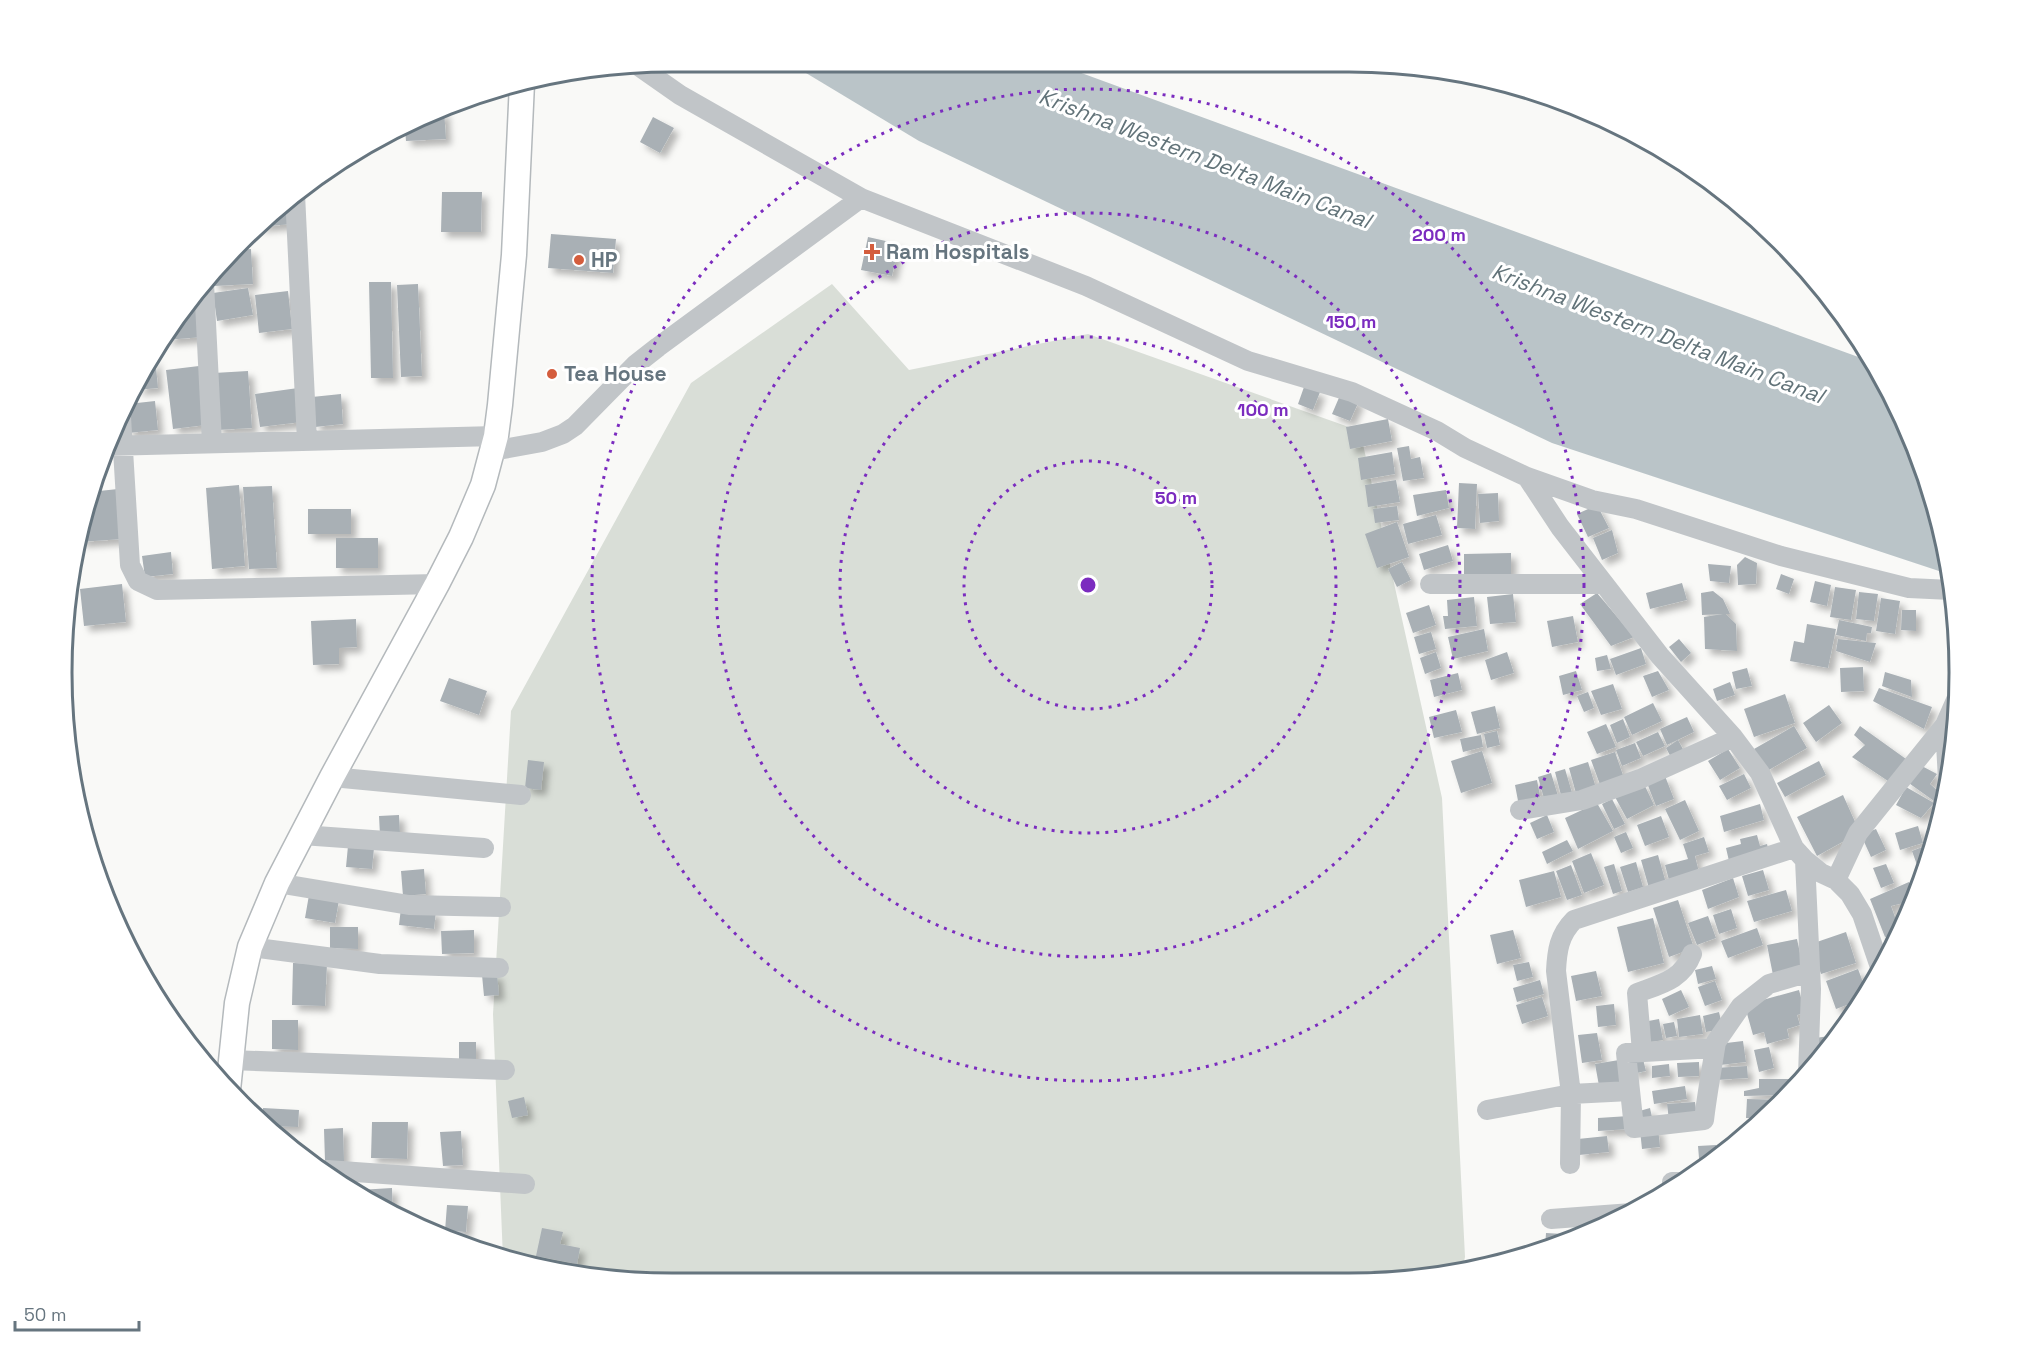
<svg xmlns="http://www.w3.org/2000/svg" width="2021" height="1345" font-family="'Space Grotesk',sans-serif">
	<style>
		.green { fill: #d9ded7 }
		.water { fill: #bac4c8 }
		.building { fill: #a9b0b5; filter: url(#shadow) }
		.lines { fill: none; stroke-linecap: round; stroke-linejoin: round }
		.major-casing { stroke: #b4b9bc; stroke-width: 27 }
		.minor { stroke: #c1c5c8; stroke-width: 20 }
		.major { stroke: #fff; stroke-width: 24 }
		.ring { fill: none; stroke: #7b2cbf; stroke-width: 3; stroke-dasharray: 3 6 }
		.poi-dot { fill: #d45d3d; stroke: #fff; stroke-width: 2 }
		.labels { text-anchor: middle; stroke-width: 6; stroke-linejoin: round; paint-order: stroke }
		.poi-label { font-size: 21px; font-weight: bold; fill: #66757f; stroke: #fff; text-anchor: start }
		.water-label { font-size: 22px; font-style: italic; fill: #627379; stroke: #fff }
		.rim { fill: none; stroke: #66757f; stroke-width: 3 }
		.centre { fill: #7b2cbf; stroke: #fff; stroke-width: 3 }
		.ring-label { font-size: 18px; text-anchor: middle; font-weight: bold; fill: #7b2cbf; stroke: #fff; stroke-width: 6; stroke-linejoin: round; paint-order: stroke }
	</style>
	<defs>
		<filter id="shadow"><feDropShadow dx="5.5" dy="5.5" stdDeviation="3" flood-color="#0004"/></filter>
	</defs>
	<rect width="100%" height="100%" fill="#f9f9f7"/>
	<path class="green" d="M832 284 909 370 1088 334 1360 431 1442 798 1465 1257 1462 1270 1388 1282 592 1278 514 1263 503 1259 493 1014 511 711 691 383Z"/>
	<path class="water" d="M796 67H1065L1872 362 1897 403 1939 515 1948 574 1552 443 919 141Z"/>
	<path class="building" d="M444 110 446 139 406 141 405 129Z
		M653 117 674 128 660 153 640 142Z
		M442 192H482L481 232H441Z
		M290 198 292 224 257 227 269 213Z
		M551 234 616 239 613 273 548 268Z
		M868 237 899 244 892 276 861 270Z
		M251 249 253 284 214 286 213 274 235 250Z
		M369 282H391L393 378H371Z
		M418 284 422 376 401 377 397 285Z
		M248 288 253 315 217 321 213 293Z
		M288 291 292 329 259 333 255 295Z
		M200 305 203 337 165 340 185 306Z
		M155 357 158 388 136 390Z
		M199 366 206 425 173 429 166 370Z
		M248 371 252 428 217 430 214 373Z
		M1304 387 1320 392 1313 410 1298 404Z
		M298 388 302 422 260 427 255 394Z
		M1341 393 1359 401 1350 421 1332 414Z
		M341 394 343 424 315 427 312 397Z
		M155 401 158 430 128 433 126 408 128 404Z
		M1388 419 1392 441 1350 449 1346 427Z
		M1409 446 1411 459 1420 457 1424 478 1403 481 1397 448Z
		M1392 452 1395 474 1361 480 1358 458Z
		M1396 480 1400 502 1368 507 1365 485Z
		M1459 483 1477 484 1475 529 1457 528Z
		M239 485 245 566 212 569 206 488Z
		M272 486 277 568 249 569 243 487Z
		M118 489 122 539 80 542 82 515 90 492Z
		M1446 490 1449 508 1417 516 1413 495Z
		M1498 493 1499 521 1480 523 1478 494Z
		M1597 505 1609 528 1588 537 1577 514Z
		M1397 506 1399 520 1375 523 1373 509Z
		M308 509H351V534H308Z
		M1436 515 1442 535 1408 544 1403 524Z
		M1397 522 1409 557 1377 568 1365 534Z
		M1612 530 1618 553 1602 560 1593 538Z
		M336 538H378V568H336Z
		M1448 545 1453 561 1424 570 1419 554Z
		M171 552 173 574 145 577 142 556Z
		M1511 553V574L1464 576V554Z
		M1745 557 1757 563 1756 584 1738 585 1737 565Z
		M1402 562 1411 580 1397 587 1388 569Z
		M1708 564 1731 566 1729 583 1710 581Z
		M1781 574 1794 579 1789 594 1776 589Z
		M1815 581 1831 585 1827 606 1810 602Z
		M1682 583 1687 600 1650 609 1646 593Z
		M122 584 126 622 84 626 80 589Z
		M1835 587 1856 590 1851 620 1830 617Z
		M1713 591 1723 599 1730 614H1726L1736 624 1737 651 1705 649 1704 617 1723 614 1702 615 1701 593Z
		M1859 592 1878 594 1874 621 1856 619Z
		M1597 593 1634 637 1611 646 1580 604Z
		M1513 594 1516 622 1490 624 1487 597Z
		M1474 597 1477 626 1445 629 1443 616H1448L1447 600Z
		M1881 598 1900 601 1895 634 1876 631Z
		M1429 605 1436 625 1413 633 1406 613Z
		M1902 610H1916V631L1901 630Z
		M1573 616 1578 642 1552 647 1547 621Z
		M356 619 357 647 339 648V664L313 665 311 621Z
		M1839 620 1872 627 1871 633H1867L1866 641 1836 635Z
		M1807 624 1836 629 1828 668 1790 661 1794 641 1804 643Z
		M1484 629 1488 651 1453 659 1448 637Z
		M1431 632 1436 649 1419 654 1414 637Z
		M1679 639 1691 653 1681 662 1669 647Z
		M1838 639 1876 643 1870 662 1836 651Z
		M1641 648 1646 664 1616 675 1610 659Z
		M1436 652 1441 668 1425 674 1420 658Z
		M1507 652 1514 673 1491 680 1485 660Z
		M1607 655 1611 669 1597 671 1595 658Z
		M1863 667 1864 691 1841 692 1840 668Z
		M1747 668 1752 686 1736 689 1732 672Z
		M1576 671 1582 690 1563 695 1559 676Z
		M1658 671 1669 690 1652 697 1643 676Z
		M1885 672 1911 680 1912 697 1882 686Z
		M1458 673 1462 690 1434 697 1430 680Z
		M449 678 487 691 479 715 440 701Z
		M1730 682 1735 695 1717 701 1713 689Z
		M1613 684 1622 709 1601 715 1591 691Z
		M1879 688 1932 707 1924 729 1873 701Z
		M1588 692 1594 708 1584 712 1577 696Z
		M1785 694 1795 723 1754 737 1744 709Z
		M1653 703 1662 721 1632 735 1624 717Z
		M1829 705 1842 723 1816 742 1803 723Z
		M1495 706 1500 728 1477 734 1471 712Z
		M1456 710 1462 732 1434 738 1429 717Z
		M1687 717 1694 732 1667 745 1660 729Z
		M1623 719 1630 737 1617 743 1610 725Z
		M1606 724 1616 747 1597 754 1587 732Z
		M1794 726 1807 748 1767 771 1754 749Z
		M1860 726 1906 759 1888 781 1852 757 1865 745 1854 735Z
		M1497 731 1500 745 1487 748 1484 734Z
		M1658 732 1665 746 1643 756 1636 742Z
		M1481 735 1483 747 1463 752 1460 739Z
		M1678 740 1686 755 1672 759 1666 748Z
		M1635 743 1641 758 1622 766 1616 750Z
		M1728 749 1740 768 1720 780 1708 761Z
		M1482 751 1492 783 1461 793 1451 761Z
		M1615 752 1625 781 1602 790 1591 760Z
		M528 760 544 762 541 790 525 788Z
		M1819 761 1826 775 1785 797 1777 783Z
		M1588 762 1597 791 1577 797 1569 768Z
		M1918 764 1937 774 1930 784 1939 792 1934 801 1906 781Z
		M1565 769 1573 796 1562 799 1555 772Z
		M1551 773 1559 799 1545 802 1538 777Z
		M1744 774 1751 788 1727 800 1719 786Z
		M1665 776 1674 799 1656 806 1647 783Z
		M1537 780 1541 801 1519 806 1515 785Z
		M1643 782 1654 805 1627 819 1615 797Z
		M1906 787 1934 803 1921 818 1896 805Z
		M1843 795 1856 824 1846 840 1817 856 1797 817Z
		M1612 799 1625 824 1614 829 1602 804Z
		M1685 800 1699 831 1680 840 1665 809Z
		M1597 803 1613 831 1578 849 1565 818Z
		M1760 804 1764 820 1724 832 1720 816Z
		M399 815 400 834 380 835 379 816Z
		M1547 815 1554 832 1537 839 1530 823Z
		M1661 816 1669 837 1645 846 1637 825Z
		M1918 826 1923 843 1900 850 1895 833Z
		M1876 829 1886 850 1871 857 1861 835Z
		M1626 832 1633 848 1621 853 1614 837Z
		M1757 835 1760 846 1767 844 1769 852 1729 861 1726 848 1741 844 1740 839Z
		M1704 837 1709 852 1695 856 1700 876 1670 884 1665 865 1688 859 1683 844Z
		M1567 840 1573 851 1547 864 1542 852Z
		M1933 843 1927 869 1925 874 1921 876 1912 851Z
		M348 846 374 848 372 869 346 867Z
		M1591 853 1604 885 1584 893 1572 861Z
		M1658 855 1666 883 1649 888 1641 860Z
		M1636 862 1643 887 1628 892 1620 867Z
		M1614 864 1622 891 1613 894 1604 867Z
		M1886 864 1894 883 1881 888 1873 868Z
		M1571 865 1582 895 1567 900 1556 871Z
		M424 869 426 894 403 896 401 871Z
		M1763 870 1769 890 1748 896 1742 876Z
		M1554 871 1561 897 1526 907 1519 880Z
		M1733 878 1739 897 1708 909 1702 890Z
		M1909 882 1915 895 1912 901 1891 906 1896 920 1905 918 1898 934 1885 937 1870 899Z
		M1786 890 1792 911 1754 922 1747 901Z
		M309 895 339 900 335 923 305 918Z
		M1678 900 1694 948 1669 957 1653 908Z
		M401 908 436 911 434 929 399 925Z
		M1731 909 1737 928 1719 934 1713 915Z
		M1708 916 1716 938 1697 945 1688 923Z
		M1653 918 1664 963 1628 972 1617 927Z
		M330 927H358V949L330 948Z
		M1757 928 1763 945 1728 958 1721 941Z
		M474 930V953L442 954 441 931Z
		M1513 930 1521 958 1497 964 1490 935Z
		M1846 932 1856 963 1821 974 1811 944Z
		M1797 939 1803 968 1773 975 1767 945Z
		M1529 962 1533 977 1517 981 1513 965Z
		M293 963 327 964 325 1006 292 1005Z
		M1712 966 1716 979 1698 984 1695 970Z
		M1858 969 1867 993 1863 999 1836 1009 1826 981Z
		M1596 971 1602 996 1576 1001 1571 976Z
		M497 974 499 995 484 996 482 975Z
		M1540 980 1544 994 1517 1002 1513 988Z
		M1715 981 1722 1000 1705 1006 1698 987Z
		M1681 990 1689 1007 1669 1016 1662 999Z
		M1799 990 1805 1013 1797 1015 1800 1025 1787 1029 1789 1038 1767 1044 1764 1032 1753 1035 1746 1010 1759 1001Z
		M1542 997 1548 1016 1522 1024 1516 1005Z
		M1614 1004 1616 1025 1598 1027 1596 1006Z
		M1719 1012 1723 1029 1706 1032 1703 1016Z
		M1700 1015 1703 1034 1679 1037 1677 1019Z
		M1659 1019 1663 1040 1645 1043 1643 1022Z
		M272 1020H298V1050L272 1049Z
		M1674 1022 1677 1036 1666 1038 1663 1024Z
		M1597 1033 1602 1060 1582 1063 1578 1035Z
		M1837 1035 1826 1051 1818 1052 1815 1038Z
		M1743 1041 1746 1062 1720 1065 1718 1044Z
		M459 1042H476V1062H459Z
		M1769 1047 1774 1068 1759 1072 1754 1050Z
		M1643 1059 1646 1071 1632 1074 1629 1061Z
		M1619 1060 1624 1087 1600 1091 1595 1064Z
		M1699 1062V1076L1678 1077 1677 1063Z
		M1669 1064 1670 1076 1652 1078V1066Z
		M1747 1066 1748 1078 1716 1080 1715 1068Z
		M1759 1079H1792L1793 1090 1787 1095 1744 1096V1091L1759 1088Z
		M1685 1086 1687 1099 1654 1104 1652 1091Z
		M524 1097 528 1115 512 1118 508 1101Z
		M1747 1099 1782 1100 1762 1118H1746Z
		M1695 1102 1697 1118 1669 1120 1667 1104Z
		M263 1108 299 1110 298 1127 263 1126Z
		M1650 1108 1653 1122 1639 1125 1636 1112Z
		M1629 1116 1630 1129 1598 1131V1118Z
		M372 1122H408L407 1159 371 1158Z
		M343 1128 344 1161H325L324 1129Z
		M1658 1128 1660 1147 1642 1149 1640 1130Z
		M461 1131 463 1165 443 1166 440 1132Z
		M1607 1136 1609 1152 1579 1155 1578 1139Z
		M1716 1145 1717 1159 1700 1170 1698 1146Z
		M392 1188 393 1215 359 1192V1190Z
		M447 1205 468 1206 466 1232 445 1231Z
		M542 1228 563 1232 560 1244 580 1248 577 1264 536 1256Z
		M1546 1233 1580 1235 1545 1248Z"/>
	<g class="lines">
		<g class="major-casing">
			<path id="major" d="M228 1090 237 1003 250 947 277 883 332 777 437 584 461 537 483 485 496 436 500 405 514 255 522 83"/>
		</g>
		<path class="minor" d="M640 67 680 95 861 198 1086 286 1248 361 1352 392 1437 431 1465 448 1527 477 1592 500 1636 509 1781 556 1909 588 1951 590
			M295 194 307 441
			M204 283 212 443
			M121 417 130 565 138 581 157 590 437 584
			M106 446 496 436
			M492 451 542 442 563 434 575 426 635 365 658 347 861 198
			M1527 477 1560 527 1660 656 1733 737 1760 773 1794 848 1805 860 1821 873 1836 880 1850 894 1862 914 1881 970
			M1430 584H1604
			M1945 725 1956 700
			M332 777 521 795
			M1520 810 1582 800 1640 779 1733 737
			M302 835 484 848
			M1805 860 1811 989 1808 1075
			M1836 880 1858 833 1945 725 1948 780
			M277 883 409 905 501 907
			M250 947 380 964 499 968
			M1715 1048 1626 1053 1634 1128 1704 1120C1707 1094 1712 1068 1716 1042L1741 1006 1769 984 1810 972
			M1642 1052 1637 993C1661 984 1682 980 1692 954
			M230 1060 505 1070
			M1487 1110 1571 1094 1630 1091
			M1570 1164 1571 1094 1556 971C1557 951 1559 935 1574 920L1794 848
			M327 1170 525 1184
			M1673 1187 1672 1182H1680
			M1551 1219 1632 1213
			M457 1241H459"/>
		<use href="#major" class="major"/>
	</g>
	<g class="ring">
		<circle cx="1088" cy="585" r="124"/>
		<circle cx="1088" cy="585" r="248"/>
		<circle cx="1088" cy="585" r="372"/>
		<circle cx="1088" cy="585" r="496"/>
	</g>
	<g class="poi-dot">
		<path d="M869 243h6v6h6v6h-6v6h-6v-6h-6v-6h6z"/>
		<circle cx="579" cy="260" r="6"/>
		<circle cx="552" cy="374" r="6"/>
	</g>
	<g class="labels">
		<g class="poi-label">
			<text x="886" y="259">Ram Hospitals</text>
			<text x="591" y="267">HP</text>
			<text x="564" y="381">Tea House</text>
		</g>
		<g class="water-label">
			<text transform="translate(1205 158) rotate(21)" y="8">Krishna Western Delta Main Canal</text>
			<text transform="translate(1658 333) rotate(21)" y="8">Krishna Western Delta Main Canal</text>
		</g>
	</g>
	<path d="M0 0H2021V1345H0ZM672 72H1349A600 600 0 0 1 1949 672V673A600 600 0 0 1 1349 1273H672A600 600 0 0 1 72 673V672A600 600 0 0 1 672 72Z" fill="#fff" fill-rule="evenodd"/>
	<path class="rim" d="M672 72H1349A600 600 0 0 1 1949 672V673A600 600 0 0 1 1349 1273H672A600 600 0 0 1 72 673V672A600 600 0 0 1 672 72Z"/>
	<circle cx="1088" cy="585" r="9" class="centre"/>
	<g class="ring-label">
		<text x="1439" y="241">200 m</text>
		<text x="1351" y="328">150 m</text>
		<text x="1263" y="416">100 m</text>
		<text x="1176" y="504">50 m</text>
	</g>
	<path d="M15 1321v9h124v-9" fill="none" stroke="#66757f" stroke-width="3"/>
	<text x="24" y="1321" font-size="18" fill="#66757f" stroke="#ffffff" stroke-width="4.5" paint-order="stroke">50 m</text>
</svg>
